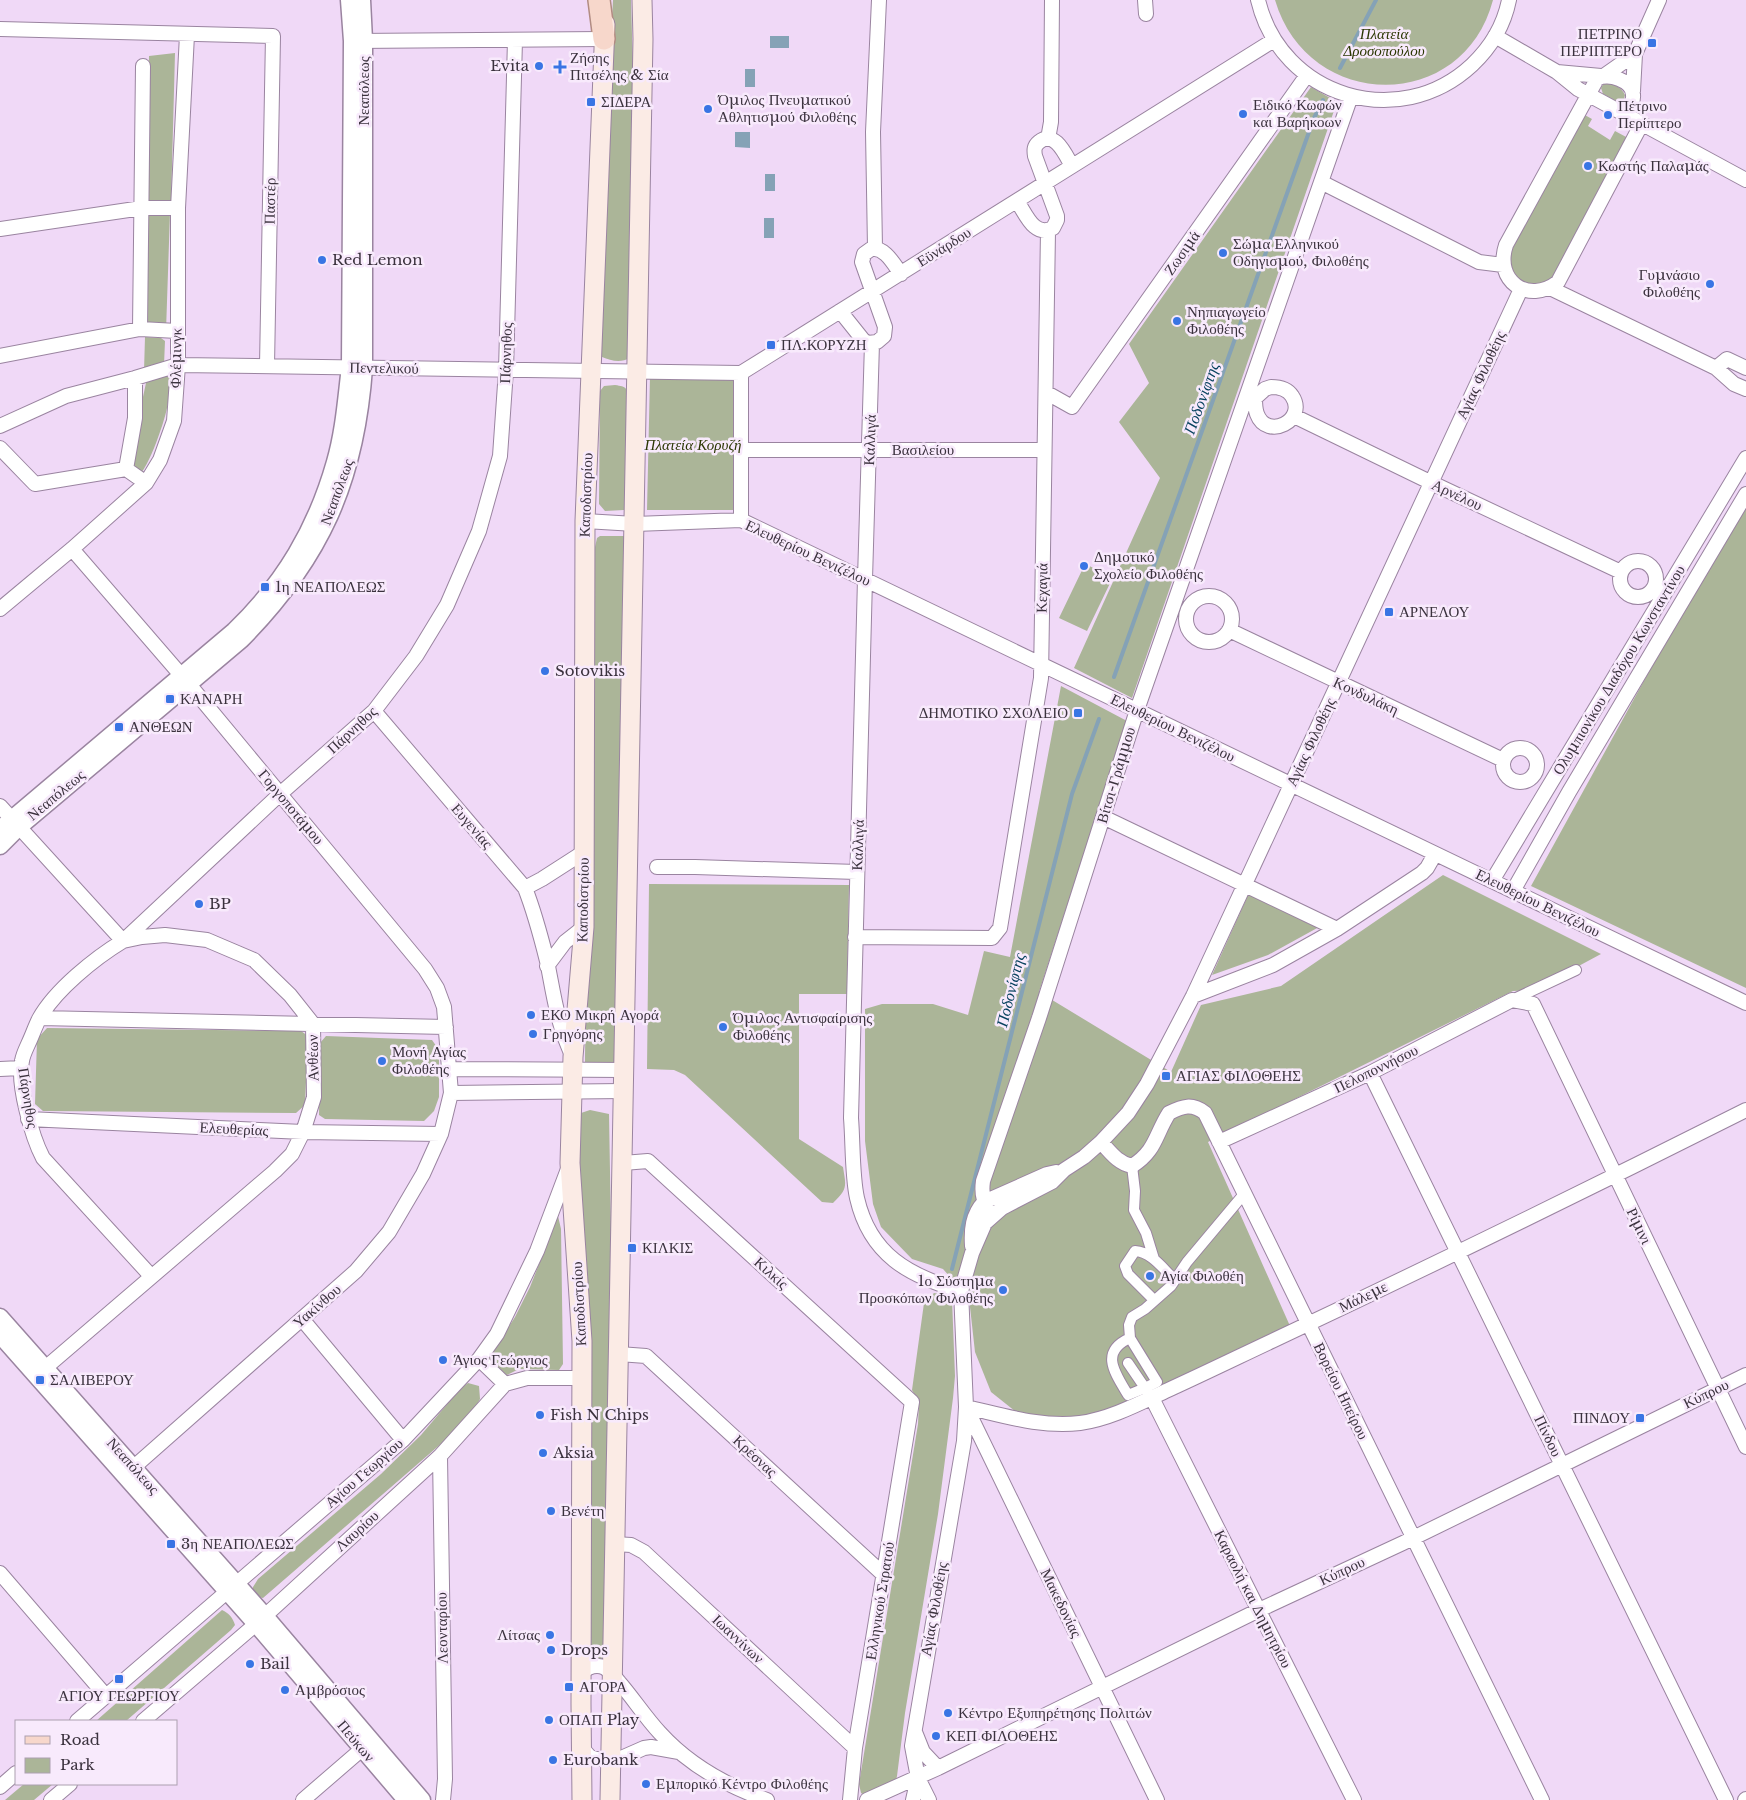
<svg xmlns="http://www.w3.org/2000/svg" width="1746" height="1800" font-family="'Libre Baskerville',serif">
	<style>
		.green { fill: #abb598 }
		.water { fill: #85a2b6 }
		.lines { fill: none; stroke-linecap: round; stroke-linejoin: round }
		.stream { stroke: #85a2b6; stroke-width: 4 }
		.pedestrian-casing { stroke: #9a84a0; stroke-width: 12 }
		.minor-casing { stroke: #9a84a0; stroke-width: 16 }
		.tertiary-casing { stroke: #9a84a0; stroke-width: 19 }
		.secondary-casing { stroke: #9a84a0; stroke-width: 21 }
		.primary-casing { stroke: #b28c83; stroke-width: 24 }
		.pedestrian { stroke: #fff; stroke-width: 10 }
		.minor { stroke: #fff; stroke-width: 14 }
		.tertiary { stroke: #fff; stroke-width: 16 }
		.secondary { stroke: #fbebe5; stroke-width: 19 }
		.primary { stroke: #f7d7cb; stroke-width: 21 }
		.poi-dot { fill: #3975e4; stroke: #f8eafc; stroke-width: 2 }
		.labels { text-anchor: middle; stroke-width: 5; stroke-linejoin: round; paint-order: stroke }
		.park-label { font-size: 15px; font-style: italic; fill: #2b3703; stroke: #f8eafc }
		.poi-label { font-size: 15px; fill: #3b323e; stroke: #f8eafc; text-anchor: start }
		.street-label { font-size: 15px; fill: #3b323e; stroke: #f8eafc }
		.water-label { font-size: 16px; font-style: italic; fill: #08425f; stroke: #f8eafc }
	</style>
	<rect width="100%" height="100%" fill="#f0d9f7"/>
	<path class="green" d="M613 0H631L635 138 630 358C621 363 611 361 602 357L600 348 606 121Z
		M1275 0H1493C1463 114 1308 112 1275 0Z
		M175 53 171 203H146L149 56Z
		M1604 83C1612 83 1622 87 1625 95L1624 99 1618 102 1603 94 1601 88Z
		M1311 87 1337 102 1132 698 1074 668 1160 478 1119 422 1149 383 1129 344Z
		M1583 114 1592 119 1588 126 1610 140 1615 131 1628 138 1556 277 1541 286 1524 284 1513 275 1509 262 1512 248Z
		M148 213H170L166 331 146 329Z
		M145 337 161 338 165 341 164 365 144 371Z
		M165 375 169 377C170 387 169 398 167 408 164 423 147 475 133 481L131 452 146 383 151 378Z
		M650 376 735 380 739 510H647Z
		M615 385C627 387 627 387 629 400L626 507 624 510 605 511 599 504 600 391 604 386Z
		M1746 504V988L1531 886 1656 659Z
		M600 536H627L618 1063H585V1056L591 678 595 547 597 538Z
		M1085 564 1113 577 1087 631 1059 618Z
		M1061 686 1127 721 1039 992 1171 1072 1201 1005 1281 986 1443 875 1601 954 1534 990 1513 991 1208 1142 1290 1326 1113 1410 1066 1421 1021 1416 991 1392 975 1352 969 1298 943 1269 912 1259 881 1227 873 1204 865 1141V1009L882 1004H933L968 1015 984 951 1010 957Z
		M649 884 849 885 847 994H799V1139L843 1167C846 1186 848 1189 833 1203L822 1202 685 1075 674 1070 647 1069Z
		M1249 893 1319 927 1268 955 1212 975Z
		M47 1028 301 1031 308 1036 305 1105 296 1113 43 1111 35 1104 37 1039Z
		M326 1036 432 1040 439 1050V1097L434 1111 424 1121 325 1119 319 1115 320 1043Z
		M590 1110 609 1114 611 1229 606 1606 603 1660 593 1662 591 1656 586 1374 579 1128V1117L581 1113Z
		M558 1216 561 1229 563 1364 559 1370 519 1369 503 1377 487 1361 515 1317 530 1287Z
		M934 1293 945 1295 952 1299 955 1376 953 1398 938 1514 905 1713 897 1776 895 1785 866 1797 861 1793 859 1784 918 1424 919 1403 912 1390 924 1303Z
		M468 1383 479 1386 480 1399 474 1410 450 1436 263 1598 258 1597 253 1592V1587L258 1579 381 1474 421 1435 460 1389Z
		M222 1610C229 1613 233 1618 235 1625L231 1630 126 1721H96Z
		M24 1784H53L34 1800H5Z"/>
	<path class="water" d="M770 36H789V48H770Z
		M745 69H755V87H745Z
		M735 132H750V148L735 147Z
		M765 174H775V191H765Z
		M764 218H774V238H764Z"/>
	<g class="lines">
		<path class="stream" d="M1340 68 1376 0
			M1114 677 1314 118 1323 100
			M952 1269 1072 794 1099 719"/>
		<g class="pedestrian-casing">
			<path id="pedestrian" d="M1512 1000 1576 970
				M1132 1166 1135 1191 1134 1210 1146 1233 1154 1259
				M1154 1300 1128 1274 1125 1266 1135 1251C1152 1252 1163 1269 1175 1280
				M1128 1363 1145 1388 1128 1395C1115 1373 1099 1352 1130 1338
				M1152 1398 1145 1388 1157 1382 1130 1338 1129 1325 1132 1317 1145 1309 1171 1286 1187 1262 1244 1194"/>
		</g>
		<g class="minor-casing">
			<path id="minor" d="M1145 0 1146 14
				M1258 0C1281 97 1399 133 1472 65 1490 48 1504 25 1509 0
				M0 29 273 36 267 366
				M1495 36 1557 72 1578 89 1746 180
				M355 41 604 39
				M1635 54 1659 0
				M1557 72 1601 76
				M1605 75 1635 54 1633 91
				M1625 114C1628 108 1634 102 1633 95 1633 81 1608 72 1597 79L1506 245C1494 281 1528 305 1558 282L1642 123
				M1048 139 1051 122 1052 0
				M1321 182 1479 262 1503 265
				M1017 201C1026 214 1034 238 1053 228L1057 220V216L1035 156C1034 150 1034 146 1039 142 1055 129 1066 156 1072 166
				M0 229 142 208H178
				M875 248 873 132 879 0
				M1550 288 1716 368 1734 384 1746 389
				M840 311 864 341 868 343 877 342 884 336 885 327 862 262 864 254 871 249C885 247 893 263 901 274
				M140 329 143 66
				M872 343 865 579 851 1118C853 1142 852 1176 857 1198 870 1255 909 1276 961 1291
				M0 356 140 329 177 331
				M1716 368 1727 359 1746 368
				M741 373V520
				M135 378V418L126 469 146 483
				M1271 387C1279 387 1287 388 1292 396 1308 420 1267 441 1257 414 1255 409 1255 403 1255 398L1265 389Z
				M1047 393 1072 407 1307 75
				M1294 416 1432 483 1621 572
				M0 426 66 396 135 378 178 365 741 373 1274 40
				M0 448 35 484 126 469
				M742 450H1044
				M585 521 635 524 741 520 1746 1003
				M72 549 193 689 425 969 437 988 444 1007 451 1093 441 1134 423 1174 389 1232 356 1271 126 1474
				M1620 579a18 18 0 1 1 36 0a18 18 0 1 1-36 0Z
				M1186 619a23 23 0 1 1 46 0a23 23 0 1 1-46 0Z
				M0 609 72 549 146 483 160 460 174 421 178 365V208L187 35
				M1229 630 1503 760
				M374 711 525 888C534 911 541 937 547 961 554 996 557 1024 573 1057
				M1503 765a17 17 0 1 1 34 0a17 17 0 1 1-34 0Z
				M0 806 123 941 142 937 165 935 207 940 254 960 290 995 313 1024 314 1097 303 1132 292 1154 275 1171 37 1375
				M1103 817 1337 929
				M657 867H695L857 872
				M1492 881 1746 458
				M525 888 542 879 584 852
				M1513 891 1569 792 1746 494
				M855 937 992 938 1000 928 1041 678 1048 231
				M547 966 565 942 584 927
				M1193 996 1273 965 1337 929 1422 873 1427 868 1435 854
				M40 1018 446 1027
				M0 1069 21 1068
				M450 1069 625 1070
				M1370 1073 1726 1800
				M451 1093 624 1091
				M28 1119 303 1132 441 1134
				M1101 1142C1111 1153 1118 1163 1132 1166 1156 1151 1155 1135 1169 1113 1183 1106 1192 1103 1205 1113L1542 1800
				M1219 1142 1370 1073 1512 1000 1533 1004 1746 1447
				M623 1163 648 1161 912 1402 855 1748 850 1800
				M992 1215C984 1203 981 1196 983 1181L1039 1018 1137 710 1351 96
				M972 1246C971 1230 972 1215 984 1202L1047 1174 1056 1172
				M151 1276 43 1158C32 1137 17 1084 22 1061 23 1054 27 1047 30 1040 33 1033 36 1025 39 1019 55 990 95 958 123 941L280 794 374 711 416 656 447 605 479 531 500 456 506 370 515 40
				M302 1319 403 1440
				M619 1354 646 1356 884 1575
				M479 1359 505 1384
				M1152 1398 1354 1800
				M966 1407C1002 1415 1042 1428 1080 1423 1110 1419 1140 1403 1168 1390 1203 1374 1238 1357 1272 1341 1431 1266 1589 1189 1746 1110
				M966 1407 1157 1800
				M440 1456 445 1779 443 1800
				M615 1544 631 1545 644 1552 855 1748
				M0 1573 106 1696
				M581 1673C588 1667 596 1663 605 1668 611 1672 615 1677 619 1682 633 1698 645 1717 660 1733 689 1765 727 1786 767 1800
				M77 1721 403 1440 479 1359 497 1334 537 1251 568 1169
				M143 1721 256 1624 440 1456 505 1384 527 1378H582
				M915 1732 923 1752 938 1768
				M582 1748 590 1757 596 1759H619L644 1748 651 1747 679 1752
				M0 1787 16 1773
				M51 1800 70 1784
				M303 1800 369 1743
				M867 1800 938 1768 1259 1610 1403 1543 1746 1375
				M913 1800 918 1778
				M929 1800 918 1778 912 1746 964 1441 966 1407 961 1291 972 1253 985 1223 1002 1208 1052 1182 1064 1170 1084 1157 1101 1142 1128 1113 1147 1084 1193 996 1521 289
				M1745 1800 1746 1799"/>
		</g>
		<g class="tertiary-casing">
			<path id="tertiary" d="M0 829 234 631C284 583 316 529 335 462 344 431 346 399 350 367L352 41 349 0
				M0 846 18 828 241 640C321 559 356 481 364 368V40L362 0
				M0 1317 265 1616 422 1800
				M0 1335 256 1624 406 1800"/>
		</g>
		<g class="secondary-casing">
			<path id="secondary" d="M582 1800 581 1704 582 1341 570 1163 573 1057 584 927 585 521 605 24
				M610 1800 643 39 642 0"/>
		</g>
		<g class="primary-casing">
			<path id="primary" d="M599 0 604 39"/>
		</g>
		<use href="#pedestrian" class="pedestrian"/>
		<use href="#minor" class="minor"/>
		<use href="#tertiary" class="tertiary"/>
		<use href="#secondary" class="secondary"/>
		<use href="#primary" class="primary"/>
	</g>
	<g class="poi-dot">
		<rect x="1647" y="38" width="10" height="10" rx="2.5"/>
		<circle cx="539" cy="66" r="5"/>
		<path d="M557.5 59.5h5v5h5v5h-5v5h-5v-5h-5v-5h5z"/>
		<rect x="586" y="97" width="10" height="10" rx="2.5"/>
		<circle cx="708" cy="109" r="5"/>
		<circle cx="1243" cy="114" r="5"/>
		<circle cx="1608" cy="115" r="5"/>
		<circle cx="1588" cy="166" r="5"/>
		<circle cx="1223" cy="253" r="5"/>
		<circle cx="322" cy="260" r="5"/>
		<circle cx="1710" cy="284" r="5"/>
		<circle cx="1177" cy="321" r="5"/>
		<rect x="766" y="340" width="10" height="10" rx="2.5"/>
		<circle cx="1084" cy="566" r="5"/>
		<rect x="260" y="582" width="10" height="10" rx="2.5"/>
		<rect x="1384" y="607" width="10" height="10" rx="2.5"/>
		<circle cx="545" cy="671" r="5"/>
		<rect x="165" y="694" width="10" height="10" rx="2.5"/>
		<rect x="1073" y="708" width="10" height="10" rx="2.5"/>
		<rect x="114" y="722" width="10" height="10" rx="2.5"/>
		<circle cx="199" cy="904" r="5"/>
		<circle cx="531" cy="1015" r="5"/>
		<circle cx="723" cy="1027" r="5"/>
		<circle cx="533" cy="1034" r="5"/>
		<circle cx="382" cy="1061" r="5"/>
		<rect x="1161" y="1071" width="10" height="10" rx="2.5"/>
		<rect x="627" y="1243" width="10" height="10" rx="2.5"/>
		<circle cx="1150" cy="1276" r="5"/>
		<circle cx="1003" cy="1290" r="5"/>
		<circle cx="443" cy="1360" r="5"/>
		<rect x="35" y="1375" width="10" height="10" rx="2.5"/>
		<circle cx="540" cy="1415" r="5"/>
		<rect x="1635" y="1413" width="10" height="10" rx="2.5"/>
		<circle cx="543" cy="1453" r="5"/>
		<circle cx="551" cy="1511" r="5"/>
		<rect x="166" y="1539" width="10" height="10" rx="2.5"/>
		<circle cx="550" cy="1635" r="5"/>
		<circle cx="551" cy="1650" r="5"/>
		<circle cx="250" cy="1664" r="5"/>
		<rect x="114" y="1674" width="10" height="10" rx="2.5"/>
		<rect x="564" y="1682" width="10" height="10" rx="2.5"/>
		<circle cx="285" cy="1690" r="5"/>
		<circle cx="948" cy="1713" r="5"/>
		<circle cx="549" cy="1720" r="5"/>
		<circle cx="936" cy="1736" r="5"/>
		<circle cx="553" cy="1760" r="5"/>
		<circle cx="646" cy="1784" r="5"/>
	</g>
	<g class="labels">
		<g class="park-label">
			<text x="1384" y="39">Πλατεία<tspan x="1384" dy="17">Δροσοπούλου</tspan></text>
			<text x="693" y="450">Πλατεία Κορυζή</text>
		</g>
		<g class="poi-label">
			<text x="1642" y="39" text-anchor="end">ΠΕΤΡΙΝΟ<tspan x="1642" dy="17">ΠΕΡΙΠΤΕΡΟ</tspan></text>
			<text x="570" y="63">Ζήσης<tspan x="570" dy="17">Πιτσέλης &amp; Σία</tspan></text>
			<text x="529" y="71" text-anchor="end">Evita</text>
			<text x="718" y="105">Όμιλος Πνευματικού<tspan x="718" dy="17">Αθλητισμού Φιλοθέης</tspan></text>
			<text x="601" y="107">ΣΙΔΕΡΑ</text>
			<text x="1253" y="110">Ειδικό Κωφών<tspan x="1253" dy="17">και Βαρήκοων</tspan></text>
			<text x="1618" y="111">Πέτρινο<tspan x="1618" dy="17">Περίπτερο</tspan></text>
			<text x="1598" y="171">Κωστής Παλαμάς</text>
			<text x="1233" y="249">Σώμα Ελληνικού<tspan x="1233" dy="17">Οδηγισμού, Φιλοθέης</tspan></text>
			<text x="332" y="265">Red Lemon</text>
			<text x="1700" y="280" text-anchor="end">Γυμνάσιο<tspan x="1700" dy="17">Φιλοθέης</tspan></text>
			<text x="1187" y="317">Νηπιαγωγείο<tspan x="1187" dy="17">Φιλοθέης</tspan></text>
			<text x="781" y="350">ΠΛ.ΚΟΡΥΖΗ</text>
			<text x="1094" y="562">Δημοτικό<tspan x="1094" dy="17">Σχολείο Φιλοθέης</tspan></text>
			<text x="275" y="592">1η ΝΕΑΠΟΛΕΩΣ</text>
			<text x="1399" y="617">ΑΡΝΕΛΟΥ</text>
			<text x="555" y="676">Sotovikis</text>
			<text x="180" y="704">ΚΑΝΑΡΗ</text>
			<text x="1068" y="718" text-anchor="end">ΔΗΜΟΤΙΚΟ ΣΧΟΛΕΙΟ</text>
			<text x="129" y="732">ΑΝΘΕΩΝ</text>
			<text x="209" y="909">BP</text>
			<text x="541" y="1020">ΕΚΟ Μικρή Αγορά</text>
			<text x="733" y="1023">Όμιλος Αντισφαίρισης<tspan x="733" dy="17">Φιλοθέης</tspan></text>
			<text x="543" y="1039">Γρηγόρης</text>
			<text x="392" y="1057">Μονή Αγίας<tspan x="392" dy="17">Φιλοθέης</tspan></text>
			<text x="1176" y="1081">ΑΓΙΑΣ ΦΙΛΟΘΕΗΣ</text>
			<text x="642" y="1253">ΚΙΛΚΙΣ</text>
			<text x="1160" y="1281">Αγία Φιλοθέη</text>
			<text x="993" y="1286" text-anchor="end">1ο Σύστημα<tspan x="993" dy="17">Προσκόπων Φιλοθέης</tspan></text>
			<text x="453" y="1365">Άγιος Γεώργιος</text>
			<text x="50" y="1385">ΣΑΛΙΒΕΡΟΥ</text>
			<text x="550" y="1420">Fish N Chips</text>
			<text x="1630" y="1423" text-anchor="end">ΠΙΝΔΟΥ</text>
			<text x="553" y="1458">Aksia</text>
			<text x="561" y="1516">Βενέτη</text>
			<text x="181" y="1549">3η ΝΕΑΠΟΛΕΩΣ</text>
			<text x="540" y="1640" text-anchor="end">Λίτσας</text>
			<text x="561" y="1655">Drops</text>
			<text x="260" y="1669">Bail</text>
			<text x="579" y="1692">ΑΓΟΡΑ</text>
			<text x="295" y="1695">Αμβρόσιος</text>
			<text x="119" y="1701" text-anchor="middle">ΑΓΙΟΥ ΓΕΩΡΓΙΟΥ</text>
			<text x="958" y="1718">Κέντρο Εξυπηρέτησης Πολιτών</text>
			<text x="559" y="1725">ΟΠΑΠ Play</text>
			<text x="946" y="1741">ΚΕΠ ΦΙΛΟΘΕΗΣ</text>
			<text x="563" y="1765">Eurobank</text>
			<text x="656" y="1789">Εμπορικό Κέντρο Φιλοθέης</text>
		</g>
		<g class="street-label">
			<text transform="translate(364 91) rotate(-90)" y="5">Νεαπόλεως</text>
			<text transform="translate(270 201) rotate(-89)" y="5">Παστέρ</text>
			<text transform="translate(944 247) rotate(-32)" y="5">Εϋνάρδου</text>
			<text transform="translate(1182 253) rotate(-55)" y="5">Ζωσιμά</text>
			<text transform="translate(506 353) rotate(-88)" y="5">Πάρνηθος</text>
			<text transform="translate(176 358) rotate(-89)" y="5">Φλέμινγκ</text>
			<text transform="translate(384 368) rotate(1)" y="5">Πεντελικού</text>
			<text transform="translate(1481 375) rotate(-65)" y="5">Αγίας Φιλοθέης</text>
			<text transform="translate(870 440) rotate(-88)" y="5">Καλλιγά</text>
			<text x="923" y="455">Βασιλείου</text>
			<text transform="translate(337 492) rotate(-70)" y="5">Νεαπόλεως</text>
			<text transform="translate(586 495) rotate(-88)" y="5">Καποδιστρίου</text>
			<text transform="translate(1457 495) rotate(25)" y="5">Αρνέλου</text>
			<text transform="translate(808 553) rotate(25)" y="5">Ελευθερίου Βενιζέλου</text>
			<text transform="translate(1042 588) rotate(-89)" y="5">Κεχαγιά</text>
			<text transform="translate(1619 670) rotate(-59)" y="5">Ολυμπιονίκου Διαδόχου Κωνσταντίνου</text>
			<text transform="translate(1366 696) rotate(25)" y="5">Κονδυλάκη</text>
			<text transform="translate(1173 728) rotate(26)" y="5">Ελευθερίου Βενιζέλου</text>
			<text transform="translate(352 730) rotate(-43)" y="5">Πάρνηθος</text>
			<text transform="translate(1311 742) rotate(-65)" y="5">Αγίας Φιλοθέης</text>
			<text transform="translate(1116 775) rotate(-73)" y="5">Βίτσι-Γράμμου</text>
			<text transform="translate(56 795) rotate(-40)" y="5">Νεαπόλεως</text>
			<text transform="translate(291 807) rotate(50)" y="5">Γοργοποτάμου</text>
			<text transform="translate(472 826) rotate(49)" y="5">Ευγενίας</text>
			<text transform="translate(858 845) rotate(-88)" y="5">Καλλιγά</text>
			<text transform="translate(583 900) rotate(-89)" y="5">Καποδιστρίου</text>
			<text transform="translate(1538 903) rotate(26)" y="5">Ελευθερίου Βενιζέλου</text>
			<text transform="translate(313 1058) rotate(-91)" y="5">Ανθέων</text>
			<text transform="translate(1376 1069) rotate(-26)" y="5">Πελοποννήσου</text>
			<text transform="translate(28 1098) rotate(81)" y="5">Πάρνηθος</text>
			<text transform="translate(234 1129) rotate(3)" y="5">Ελευθερίας</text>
			<text transform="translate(1639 1226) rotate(64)" y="5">Ρίμινι</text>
			<text transform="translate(771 1273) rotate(42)" y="5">Κιλκίς</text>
			<text transform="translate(1363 1297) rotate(-26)" y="5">Μάλεμε</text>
			<text transform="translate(579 1304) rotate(-93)" y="5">Καποδιστρίου</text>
			<text transform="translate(317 1306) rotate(-41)" y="5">Υακίνθου</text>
			<text transform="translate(1341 1391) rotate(64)" y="5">Βορείου Ηπείρου</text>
			<text transform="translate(1706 1394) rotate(-26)" y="5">Κύπρου</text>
			<text transform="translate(1548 1436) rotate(64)" y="5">Πίνδου</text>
			<text transform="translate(755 1456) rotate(43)" y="5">Κρέσνας</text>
			<text transform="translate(133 1466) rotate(48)" y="5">Νεαπόλεως</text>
			<text transform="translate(364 1473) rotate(-41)" y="5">Αγίου Γεωργίου</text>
			<text transform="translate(357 1531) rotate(-42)" y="5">Λαυρίου</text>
			<text transform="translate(1342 1571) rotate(-25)" y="5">Κύπρου</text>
			<text transform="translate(1253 1599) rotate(63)" y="5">Καραολή και Δημητρίου</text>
			<text transform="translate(880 1601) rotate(-81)" y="5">Ελληνικού Στρατού</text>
			<text transform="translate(1061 1603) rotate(64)" y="5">Μακεδονίας</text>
			<text transform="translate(934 1609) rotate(-80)" y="5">Αγίας Φιλοθέης</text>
			<text transform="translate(442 1628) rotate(-91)" y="5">Λεονταρίου</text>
			<text transform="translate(738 1639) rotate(43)" y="5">Ιωαννίνων</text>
			<text transform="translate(356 1741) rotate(50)" y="5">Πεύκων</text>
		</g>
		<g class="water-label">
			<text transform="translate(1201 398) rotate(-70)" y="6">Ποδονίφτης</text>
			<text transform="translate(1010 990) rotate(-76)" y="6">Ποδονίφτης</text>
		</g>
	</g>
	<rect x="15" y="1720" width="162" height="65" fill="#f8eafc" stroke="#aca0b0"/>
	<rect x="25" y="1736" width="25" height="8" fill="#f7d7cb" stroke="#aca0b0"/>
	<text x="60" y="1745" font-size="15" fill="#3b323e">Road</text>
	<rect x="25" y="1758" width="25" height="15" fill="#abb598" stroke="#aca0b0"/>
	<text x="60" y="1770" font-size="15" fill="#3b323e">Park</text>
</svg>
